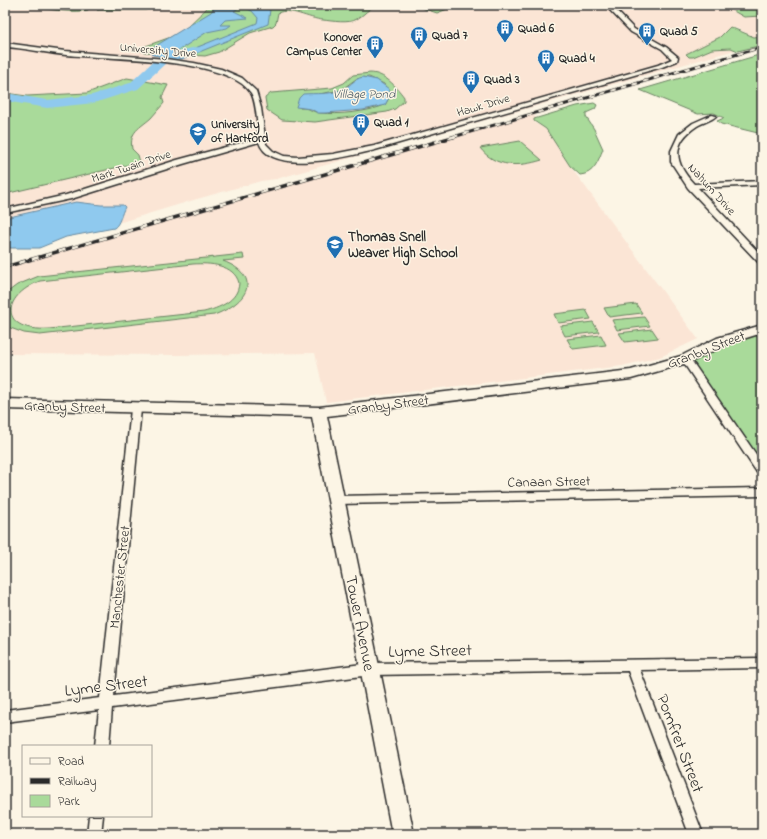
<svg xmlns="http://www.w3.org/2000/svg" width="767" height="839" font-family="'Indie Flower',sans-serif">
	<style>
		.built { fill: #fbe5d5 }
		.green { fill: #a9da9a; stroke: #6a8262; fill-rule: evenodd }
		.water { fill: #8fc9ee; stroke: #678aa0; fill-rule: evenodd }
		.lines { fill: none; stroke-linecap: round; stroke-linejoin: round }
		.river { fill: #8fc9ee; fill-rule: evenodd }
		.minor-casing { stroke: #2b2b2b; stroke-width: 3 }
		.secondary-casing { stroke: #2b2b2b; stroke-width: 3 }
		.minor { fill: #fcf5e5; fill-rule: evenodd }
		.secondary { fill: #fcf5e5; fill-rule: evenodd }
		.rail-far1-casing { stroke: #2b2b2b; stroke-width: 3 }
		.rail-casing { stroke: #2b2b2b; stroke-width: 3.5 }
		.rail-far1 { stroke: #fcf5e5; stroke-width: 2; stroke-dasharray: 5.5; stroke-linecap: butt }
		.rail { stroke: #fcf5e5; stroke-width: 2.5; stroke-dasharray: 7; stroke-linecap: butt }
		.labels { text-anchor: middle; stroke-width: 3; stroke-linejoin: round; paint-order: stroke }
		.far-poi-label { font-size: 12px; font-weight: bold; fill: #2b2b2b; stroke: #fcf5e5; text-anchor: start }
		.far-street-label { font-size: 12px; fill: #2b2b2b; stroke: #fcf5e5 }
		.far-water-label { font-size: 13px; font-style: italic; fill: #495a66; stroke: #fcf5e5 }
		.poi-label { font-size: 14px; font-weight: bold; fill: #2b2b2b; stroke: #fcf5e5; text-anchor: start }
		.street-label { font-size: 14px; fill: #2b2b2b; stroke: #fcf5e5 }
		.near-street-label { font-size: 17px; fill: #2b2b2b; stroke: #fcf5e5 }
	</style>
	<rect width="100%" height="100%" fill="#fcf5e5"/>
	<filter id="ink" filterUnits="userSpaceOnUse"><feTurbulence type="fractalNoise" baseFrequency=".025" numOctaves="2"/><feDisplacementMap in="SourceGraphic" scale="8" xChannelSelector="R" yChannelSelector="G"/><feConvolveMatrix kernelMatrix="1 2 1 2 8 2 1 2 1" color-interpolation-filters="sRGB"/></filter>
	<g filter="url(#ink)">
		<path class="built" d="M5 5H762V36L754 37 736 28 728 30 720 37 686 54 701 53 712 49 731 48 735 50 276 179 261 181 197 199 118 223 125 207 123 205H101L91 203 5 218Z
			M533 113 536 118 534 119 535 123 546 129 570 166 698 339 660 357 622 366 326 402 315 353 178 355 5 354V267Z"/>
		<path class="green" d="M42 5H89L88 10C73 13 55 10 40 8Z
			M123 5H154L146 10H97Z
			M210 5H377C369 8 364 15 357 19 349 24 332 21 323 20 309 19 289 7 278 13L276 23 273 26 250 33 219 52 205 56 144 52 140 50 143 47 171 37 184 30Z
			M429 5H458L437 13 422 8Z
			M723 5H762V16L744 17Z
			M730 27 754 37 762 36V45L738 51 731 48 712 49 693 57H689L686 54 720 37Z
			M762 54V134L721 124 717 121 724 118 714 113 698 114 640 90Z
			M370 73C384 73 396 86 404 97V101L395 109 387 112 315 122 282 120 267 110 265 98 271 93 332 88 344 83 353 75ZM369 77 384 84 390 96 385 105C367 112 339 115 320 113 312 112 311 108 300 108L319 94 341 90 356 79Z
			M127 78 168 85 162 97 164 103C160 108 155 113 151 118 140 128 129 131 132 149L138 155 140 162 5 194V93L27 96 87 93Z
			M594 103 597 105 595 109 586 113V117L594 129 603 149C598 161 594 174 580 175L570 166 546 129 534 121V119L577 106Z
			M520 141 542 160C520 167 495 168 480 148Z
			M243 254 244 259 223 261C264 277 247 303 214 315L40 335 24 333 5 326V294L17 285 39 276ZM193 264C209 263 234 264 239 283 238 301 219 308 204 312L49 329C0 332 0 297 40 281Z
			M636 304 642 313 609 317 604 308Z
			M586 310 591 319 558 323 554 314Z
			M644 317 650 326 617 330 612 320Z
			M593 322 599 332 565 336 560 326Z
			M652 329 658 338 625 342 619 333Z
			M762 329V471L686 359Z
			M601 335 606 345 573 349 567 339Z"/>
		<path class="water" d="M217 5H262L270 10 268 24 182 59 153 55 149 50 211 12ZM241 6 252 11 258 18 257 23 183 53 176 52 207 32 227 28 231 25H220L225 20 248 18 234 11Z
			M363 77 377 80 389 89 390 96 385 105 363 110 325 113H318L311 109 296 107 299 98 303 94C316 93 328 95 341 90 350 87 353 79 363 77Z
			M76 202 101 205H123L125 207C121 214 120 224 114 228L66 237 39 248H5V218Z"/>
		<g class="lines">
			<path class="river" d="M196 47 200 48 202 50 200 52 167 62 138 89 94 103 47 108 5 101V93L47 100 92 95 130 83 159 56Z"/>
			<g class="minor-casing">
				<path id="minor" d="M605 5H611L634 29 666 47 678 57 677 61 662 67 375 150C350 156 270 177 259 142L183 164 71 199 5 213V209L66 195 177 160 259 138C257 126 257 103 251 93 228 57 106 59 66 55 45 53 25 48 5 47V43L65 51 166 59 194 63 221 69 242 78 256 91 261 108 266 144 273 151 284 156 298 157 333 154 374 146 658 65 672 59 662 49 631 32Z
					M711 115 716 116C711 121 703 122 697 126 671 143 674 163 694 184L762 181V185L698 188 762 256V263H759L688 188 671 162V151L679 134 693 123Z
					M686 356 689 357 762 463V475L758 474 681 359Z
					M136 406 141 409 114 696 370 663 762 658V668L640 670 703 834H689L628 671 370 675 112 708 109 746H95L99 710 5 722V710L100 698 131 409Z
					M762 488V496L336 504 332 503 331 500 332 497 336 496Z
					M89 816H103L101 834H87Z"/>
			</g>
			<g class="secondary-casing">
				<path id="secondary" d="M762 325V333L727 344 691 362 631 379 327 416 414 834H392L312 417 5 409V399L319 407 631 370 681 356 717 338Z"/>
			</g>
			<use href="#minor" class="minor"/>
			<use href="#secondary" class="secondary"/>
			<g class="rail-far1-casing">
				<path id="rail-far1" d="M453 137 762 47"/>
			</g>
			<g class="rail-casing">
				<path id="rail" d="M5 267 456 136"/>
			</g>
			<use href="#rail-far1" class="rail-far1"/>
			<use href="#rail" class="rail"/>
		</g>
	</g>
	<defs>
		<g id="building-pin" transform="scale(0.9)"><path d="M0 17L-7.5 6A9.5 9.5 0 1 1 7.5 6Z" fill="#1f6fb2" stroke="#fcf5e5"/><path d="M-4-6H4V6H1V3H-1V6H-4ZM-2.5-4.3h1.7v1.8h-1.7ZM.8-4.3h1.7v1.8H.8ZM-2.5-1h1.7V.8h-1.7ZM.8-1h1.7V.8H.8Z" fill="#fff"/></g>
		<g id="university-pin" transform="scale(0.9)"><path d="M0 17L-7.5 6A9.5 9.5 0 1 1 7.5 6Z" fill="#1f6fb2" stroke="#fcf5e5"/><path d="M0-5L7-2L0 1L-7-2ZM-4 1L0 2.5L4 1V4Q0 6-4 4Z" fill="#fff"/></g>
		<g id="school-pin" transform="scale(0.9)"><path d="M0 17L-7.5 6A9.5 9.5 0 1 1 7.5 6Z" fill="#1f6fb2" stroke="#fcf5e5"/><path d="M0-5L7-2L0 1L-7-2ZM-4 1L0 2.5L4 1V4Q0 6-4 4Z" fill="#fff"/></g>
	</defs>
	<g fill-rule="evenodd">
		<use href="#building-pin" x="505" y="28"/>
		<use href="#building-pin" x="647" y="31"/>
		<use href="#building-pin" x="419" y="35"/>
		<use href="#building-pin" x="375" y="44"/>
		<use href="#building-pin" x="546" y="58"/>
		<use href="#building-pin" x="471" y="79"/>
		<use href="#building-pin" x="361" y="122"/>
		<use href="#university-pin" x="198" y="131"/>
		<use href="#school-pin" x="335" y="244"/>
	</g>
	<g class="labels">
		<g class="far-poi-label">
			<text x="518" y="32">Quad 6</text>
			<text x="660" y="35">Quad 5</text>
			<text x="432" y="39">Quad 7</text>
			<text x="362" y="41" text-anchor="end">Konover<tspan x="362" dy="14">Campus Center</tspan></text>
			<text x="559" y="62">Quad 4</text>
			<text x="484" y="83">Quad 3</text>
			<text x="374" y="126">Quad 1</text>
			<text x="211" y="128">University<tspan x="211" dy="14">of Hartford</tspan></text>
		</g>
		<g class="far-street-label">
			<text transform="translate(158 50) rotate(5)" y="4">University Drive</text>
			<text transform="translate(483 105) rotate(-16)" y="4">Hawk Drive</text>
			<text transform="translate(131 166) rotate(-18)" y="4">Mark Twain Drive</text>
			<text transform="translate(712 189) rotate(48)" y="4">Nahum Drive</text>
		</g>
		<g class="far-water-label">
			<text x="364" y="98">Village Pond</text>
		</g>
		<g class="poi-label">
			<text x="348" y="241">Thomas Snell<tspan x="348" dy="16">Weaver High School</tspan></text>
		</g>
		<g class="street-label">
			<text transform="translate(706 349) rotate(-21)" y="5">Granby Street</text>
			<text transform="translate(388 404) rotate(-7)" y="5">Granby Street</text>
			<text transform="translate(65 406) rotate(2)" y="5">Granby Street</text>
			<text transform="translate(549 481) rotate(-1)" y="5">Canaan Street</text>
			<text transform="translate(119 577) rotate(-84)" y="5">Manchester Street</text>
		</g>
		<g class="near-street-label">
			<text transform="translate(361 623) rotate(79)" y="6">Tower Avenue</text>
			<text transform="translate(430 650) rotate(-1)" y="6">Lyme Street</text>
			<text transform="translate(106 685) rotate(-7)" y="6">Lyme Street</text>
			<text transform="translate(681 743) rotate(69)" y="6">Pomfret Street</text>
		</g>
	</g>
	<rect width="767" height="839" fill="none" stroke="#fcf5e5" stroke-width="20"/>
	<rect x="10" y="10" width="747" height="819" fill="none" stroke="#2b2b2b" stroke-width="1.5" filter="url(#ink)"/>
	<rect x="22" y="745" width="130" height="72" fill="#fcf5e5" stroke="#a8a49b"/>
	<rect x="30" y="758" width="20" height="6" fill="#fcf5e5" stroke="#a8a49b"/>
	<text x="58" y="765" font-size="12" fill="#2b2b2b">Road</text>
	<rect x="30" y="778" width="20" height="6" fill="#2b2b2b" stroke="#a8a49b"/>
	<text x="58" y="785" font-size="12" fill="#2b2b2b">Railway</text>
	<rect x="30" y="795" width="20" height="12" fill="#a9da9a" stroke="#a8a49b"/>
	<text x="58" y="805" font-size="12" fill="#2b2b2b">Park</text>
</svg>
